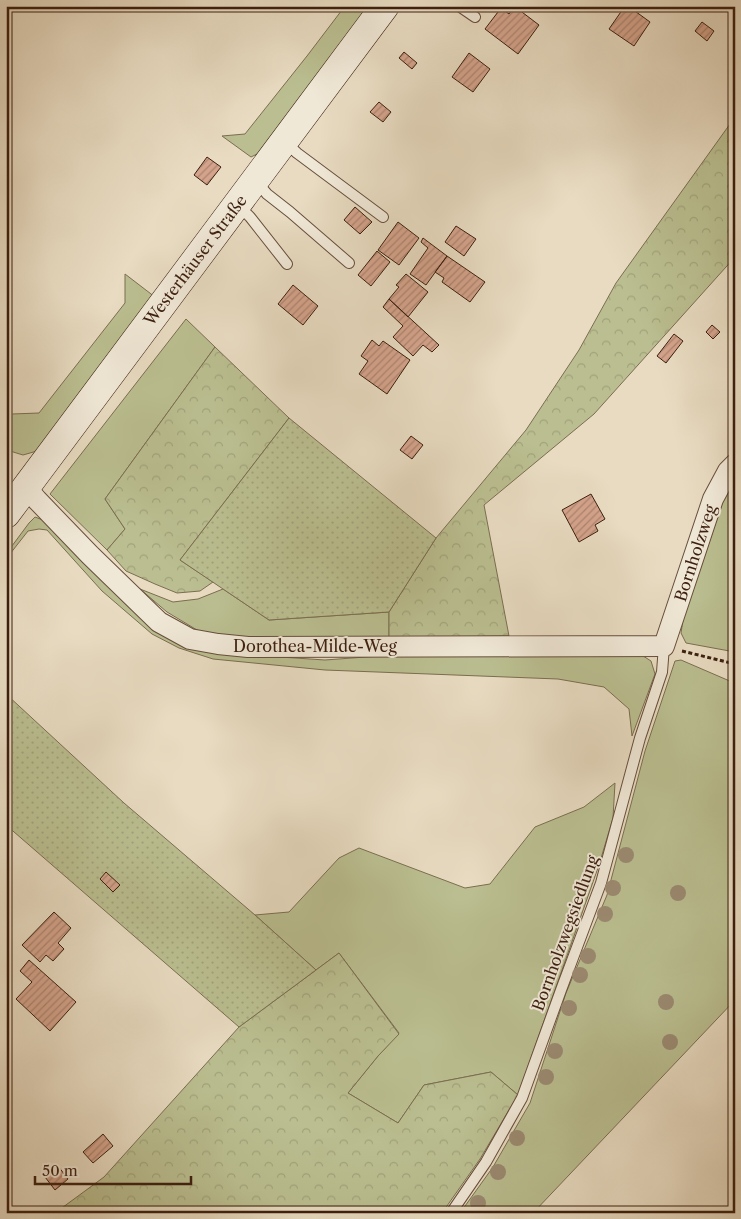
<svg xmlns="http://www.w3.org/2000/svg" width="741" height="1219" font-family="'Libre Caslon Text',serif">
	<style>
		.grass { fill: #babe90; stroke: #7b6e50 }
		.forest { fill: url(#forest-crowns); stroke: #7b6e50 }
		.park { fill: url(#park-dots); stroke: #7b6e50 }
		.building { fill: url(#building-hatch); stroke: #3c1f0f }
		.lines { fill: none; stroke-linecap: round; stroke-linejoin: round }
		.lane-casing { stroke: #674e3c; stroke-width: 12 }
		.street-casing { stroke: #674e3c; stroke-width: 22 }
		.secondary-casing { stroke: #3c1f0f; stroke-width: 29 }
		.path { stroke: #3c1f0f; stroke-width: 3; stroke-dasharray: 4 2.5; stroke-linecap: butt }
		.lane { stroke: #f0e8d7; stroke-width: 10 }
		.street { stroke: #f0e8d7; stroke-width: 20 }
		.secondary { stroke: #f0e8d7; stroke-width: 28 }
		.tree { fill: #9b8a71 }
		.labels { text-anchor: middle; stroke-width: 4; stroke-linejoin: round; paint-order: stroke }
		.street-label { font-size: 16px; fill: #3c1f0f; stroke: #f0e8d7 }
	</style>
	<defs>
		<pattern id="forest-crowns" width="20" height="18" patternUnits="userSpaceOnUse" patternTransform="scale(1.25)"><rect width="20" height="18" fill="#babe90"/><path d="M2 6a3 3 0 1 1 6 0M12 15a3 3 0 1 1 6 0" fill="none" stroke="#a1a37b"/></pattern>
		<pattern id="park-dots" width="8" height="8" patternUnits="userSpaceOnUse" patternTransform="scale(1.25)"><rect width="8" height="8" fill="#babe90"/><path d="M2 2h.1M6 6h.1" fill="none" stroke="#a1a37b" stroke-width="1.8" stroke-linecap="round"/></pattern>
		<pattern id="building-hatch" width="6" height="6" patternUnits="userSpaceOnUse" patternTransform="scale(1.25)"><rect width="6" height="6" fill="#d4a38b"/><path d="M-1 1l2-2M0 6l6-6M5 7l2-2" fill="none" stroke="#ad8470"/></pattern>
	</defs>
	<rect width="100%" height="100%" fill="#e8dbc1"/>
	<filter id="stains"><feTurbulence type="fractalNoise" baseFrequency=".004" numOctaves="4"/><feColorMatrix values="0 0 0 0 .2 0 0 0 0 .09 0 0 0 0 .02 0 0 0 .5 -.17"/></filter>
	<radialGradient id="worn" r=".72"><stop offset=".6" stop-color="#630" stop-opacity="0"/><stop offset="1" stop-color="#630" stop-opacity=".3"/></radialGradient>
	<path class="grass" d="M345 6H371L261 152 251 157 222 136 245 134 307 56Z
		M125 274 155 297 37 451 23 455 10 451 6 446V409L12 414 39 413 125 303Z
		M186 319 215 347 105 499 125 529 107 550 50 494Z
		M735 477V652L686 643 681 633 683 620 725 495Z
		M35 517 48 522 108 585 220 653 325 660 379 656 640 654 651 661 655 674 632 736 629 709 604 687 558 679 325 670 213 659 179 648 152 634 102 591 47 530 39 529 28 531 6 559V554L29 523Z
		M140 589 173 602 198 599 223 589 269 620 389 612V638H244L210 634 197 630 167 612Z
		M681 660 732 682H735V1000L533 1213H460L493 1167 530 1103 566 993 607 895 645 751 675 661Z
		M615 783 613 818 599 865 518 1095 491 1072 424 1085 398 1123 348 1093 378 1056 399 1033 339 953 316 970 255 915 289 912 339 858 359 848 465 888 490 884 535 827 584 807Z"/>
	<path class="forest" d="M735 117V257L594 414 484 505 509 636 389 638V612L436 538 526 430 579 350 616 283Z
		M215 347 289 418 180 560 213 582 200 591 177 593 155 584 126 571 107 550 125 529 105 499Z
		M339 953 399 1034 378 1056 348 1093 398 1123 424 1085 491 1072 518 1095 480 1159 442 1213H55L104 1177 239 1027Z"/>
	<path class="park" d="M289 418 436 538 389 612 269 620 180 560Z
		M6 694 124 803 255 915 316 970 239 1027 6 825Z"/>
	<path class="building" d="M514 6 539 25 518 54 485 29 501 8 509 14Z
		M625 6H628L650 22 634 46 609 29Z
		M702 22 714 31 707 41 695 31Z
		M404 52 417 63 412 69 399 58Z
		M469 53 490 69 473 92 452 77Z
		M379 102 391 112 383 122 370 112Z
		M207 157 221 167 207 185 194 175Z
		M355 207 372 222 360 234 344 220Z
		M398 222 419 238 399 265 378 250Z
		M456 226 476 239 464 256 445 242Z
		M423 238 447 256 426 285 410 274 428 248 421 242Z
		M377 251 390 262 371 286 358 275Z
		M447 256 485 282 470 302 442 282 444 278 435 272Z
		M406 274 428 292 408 317 389 299 399 287 396 285Z
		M293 285 318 306 303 325 278 304Z
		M389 299 439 345 432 352 423 345 413 356 393 337 403 326 383 307Z
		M712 325 720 332 713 339 706 332Z
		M674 334 683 341 666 363 657 356Z
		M372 340 379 346 383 341 410 360 387 394 359 374 368 361 361 356Z
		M411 436 423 445 412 459 400 450Z
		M591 494 605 519 595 525 598 531 579 542 562 510Z
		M106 872 120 885 113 892 100 879Z
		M54 912 71 928 58 943 64 949 53 961 46 955 40 962 22 945Z
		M29 960 76 1002 50 1031 16 999 32 982 20 971Z
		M103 1134 113 1146 93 1163 83 1152Z
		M58 1166 68 1179 55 1190 45 1177Z"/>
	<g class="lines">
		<g class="lane-casing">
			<path id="lane" d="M459 6 475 17
				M285 142 297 153 383 217
				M256 181 267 194 290 212 349 263
				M238 205 250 217 287 264
				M451 1213 486 1162 522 1098 561 990 601 883 640 738 662 672 664 646"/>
		</g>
		<g class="street-casing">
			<path id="street" d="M26 487 37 500 90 555 159 622 190 639 218 644 248 647 664 646 713 499 728 471 735 464"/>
		</g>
		<g class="secondary-casing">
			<path id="secondary" d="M6 514 385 6"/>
		</g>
		<path class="path" d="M682 651 735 664"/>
		<use href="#lane" class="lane"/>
		<use href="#street" class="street"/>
		<use href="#secondary" class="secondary"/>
	</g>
	<g class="tree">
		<circle cx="626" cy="855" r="8"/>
		<circle cx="613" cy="888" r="8"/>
		<circle cx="678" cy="893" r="8"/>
		<circle cx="605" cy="914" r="8"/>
		<circle cx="588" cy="956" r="8"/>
		<circle cx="580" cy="975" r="8"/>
		<circle cx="666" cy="1002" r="8"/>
		<circle cx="569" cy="1008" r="8"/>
		<circle cx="670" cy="1042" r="8"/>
		<circle cx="555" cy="1051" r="8"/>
		<circle cx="546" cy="1077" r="8"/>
		<circle cx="517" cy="1138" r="8"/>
		<circle cx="498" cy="1172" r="8"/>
		<circle cx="478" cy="1203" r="8"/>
	</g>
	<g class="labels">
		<g class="street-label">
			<text transform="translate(195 260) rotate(-53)" y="6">Westerhäuser Straße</text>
			<text transform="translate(695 553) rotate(-72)" y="6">Bornholzweg</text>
			<text x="315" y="652">Dorothea-Milde-Weg</text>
			<text transform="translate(565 933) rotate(-70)" y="6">Bornholzwegsiedlung</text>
		</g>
	</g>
	<rect width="741" height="1219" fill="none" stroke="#e8dbc1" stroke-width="25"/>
	<rect x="8" y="8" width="726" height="1204" fill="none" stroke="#3c1f0f" stroke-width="2.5"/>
	<rect x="12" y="12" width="716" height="1194" fill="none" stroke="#3c1f0f"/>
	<path d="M35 1176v8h156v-8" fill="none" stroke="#3c1f0f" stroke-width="2.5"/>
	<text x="42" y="1176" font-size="15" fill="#3c1f0f" stroke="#f0e8d7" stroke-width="4" paint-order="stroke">50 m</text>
	<rect width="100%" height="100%" filter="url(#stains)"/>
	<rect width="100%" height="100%" fill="url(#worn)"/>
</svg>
